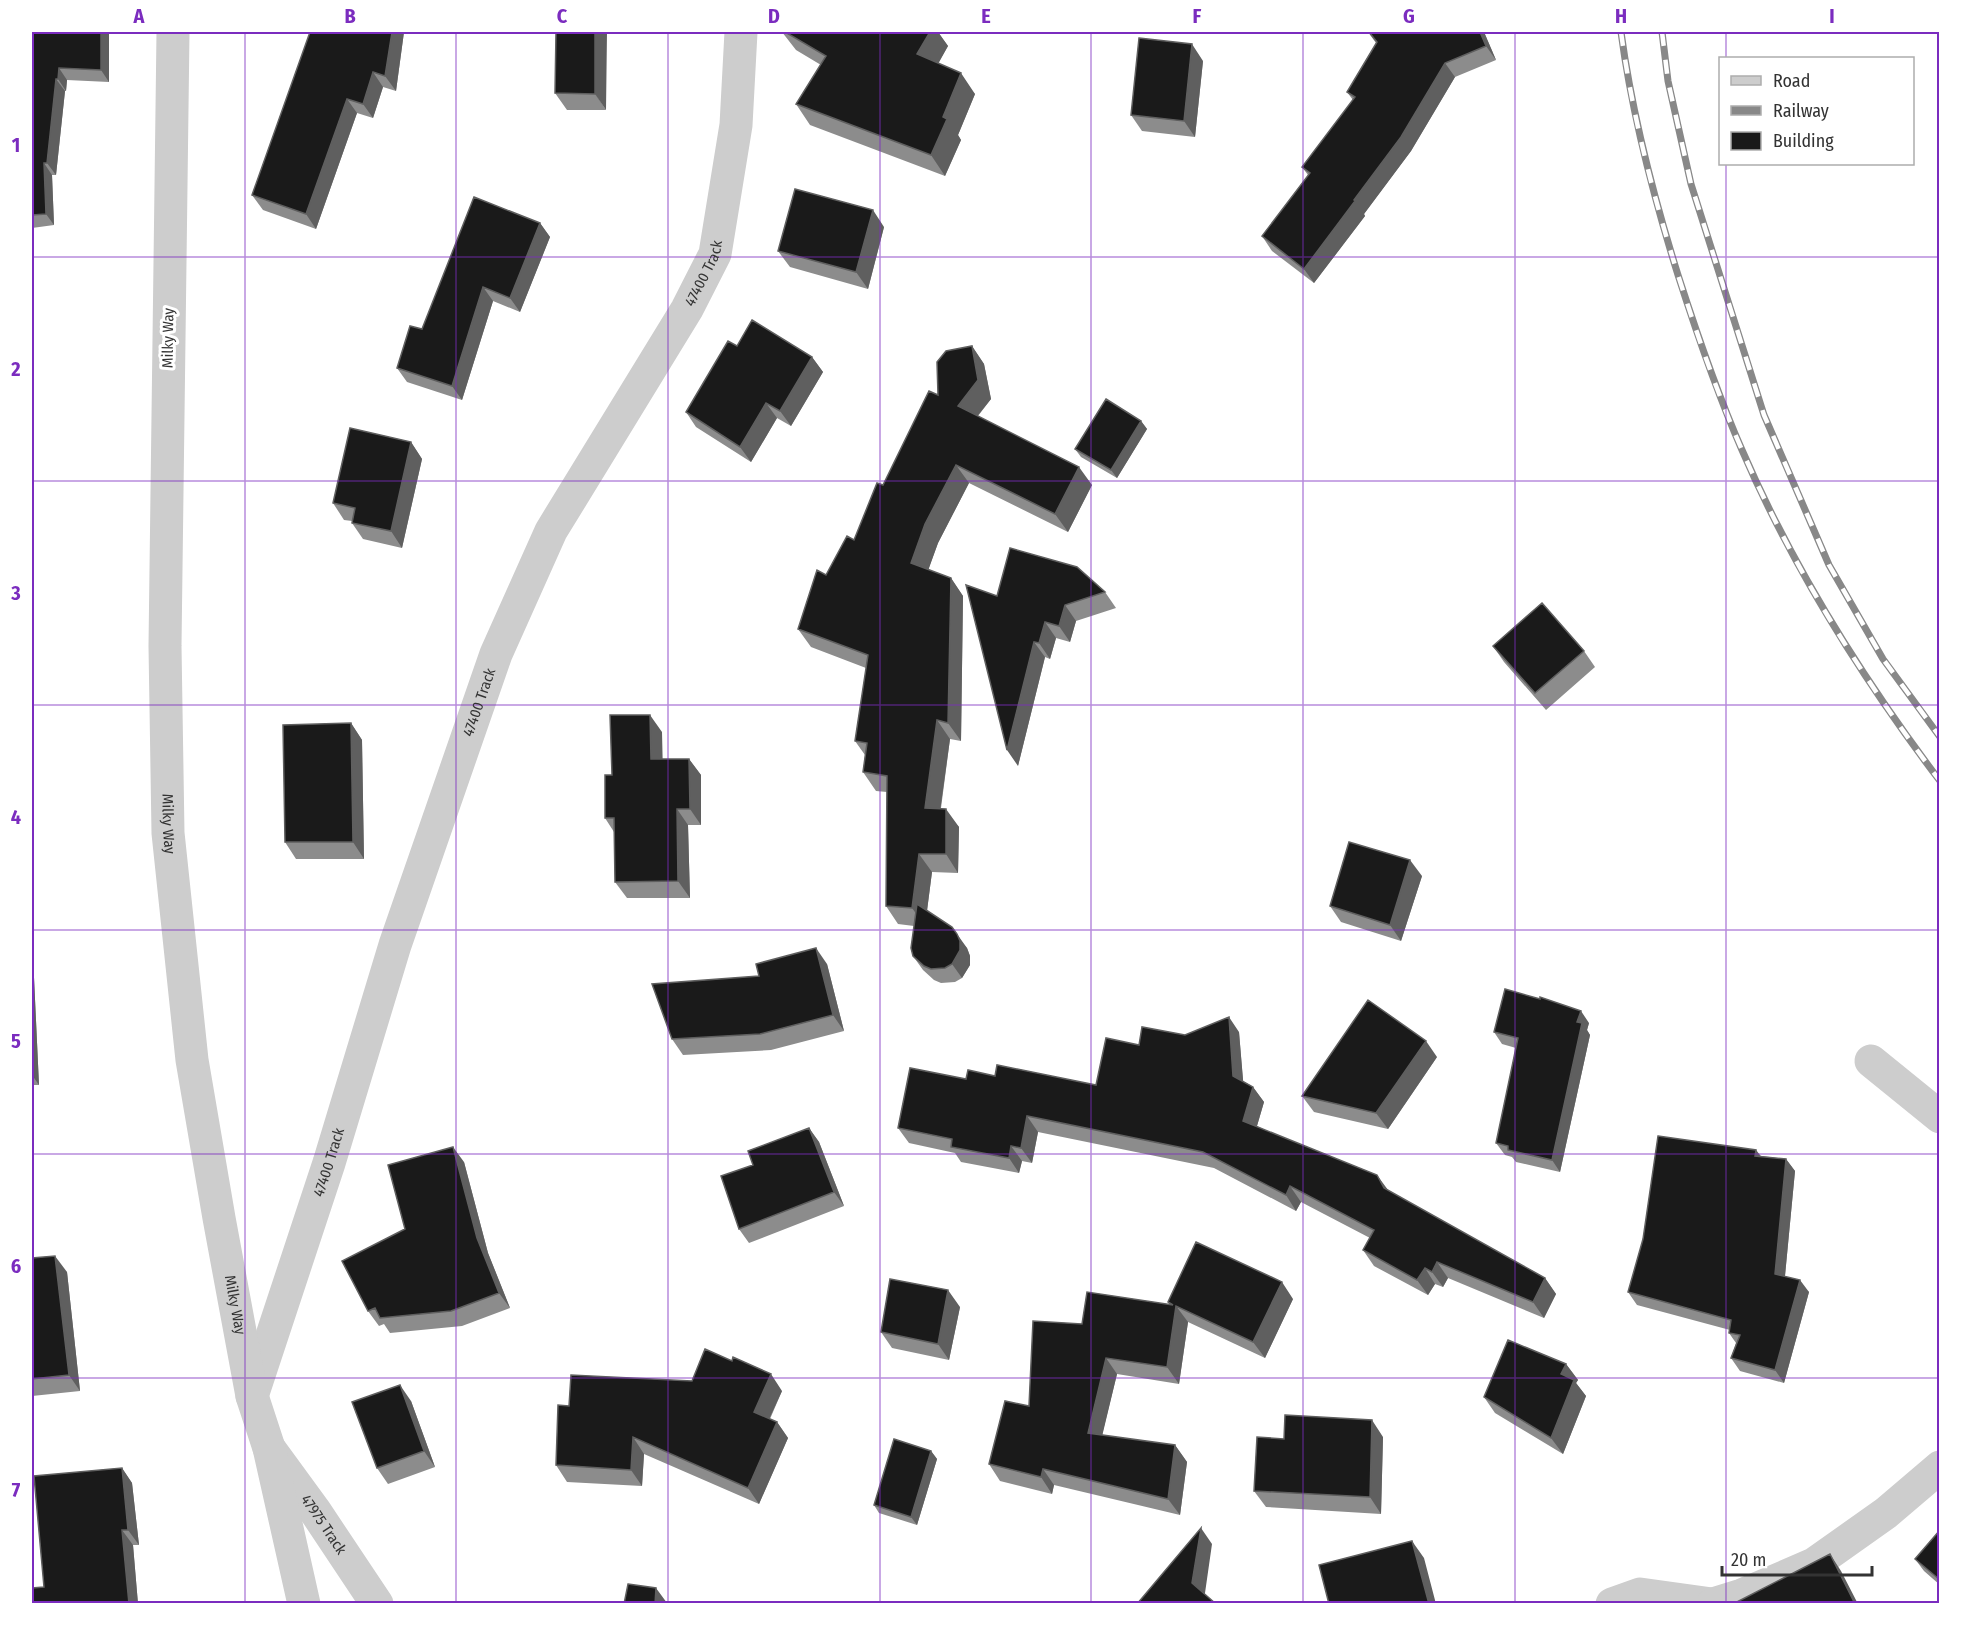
<svg xmlns="http://www.w3.org/2000/svg" width="1971" height="1635" font-family="'Fira Sans Condensed',sans-serif">
	<style>
		.lines { fill: none; stroke-linecap: round; stroke-linejoin: round }
		.minor { stroke: #cdcdcd; stroke-width: 33 }
		.tertiary { stroke: #cdcdcd; stroke-width: 33 }
		.rail-casing { stroke: #888; stroke-width: 7 }
		.rail { stroke: #fff; stroke-width: 4.5; stroke-dasharray: 14; stroke-linecap: butt }
		.wall { fill: #8c8c8c }
		.shaded-wall { fill: #5f5f5f }
		.building { fill: #1a1a1a; stroke: #5f5f5f; stroke-width: 1.5 }
		.grid { fill: none; stroke: #7b2cbf; stroke-width: 1.5; stroke-opacity: 0.55 }
		.labels { text-anchor: middle; stroke-width: 6; stroke-linejoin: round; paint-order: stroke }
		.street-label { font-size: 15px; fill: #333; stroke: #fff }
		.neatline { fill: none; stroke: #7b2cbf; stroke-width: 2 }
		.grid-label { font-size: 20px; text-anchor: middle; font-weight: bold; fill: #7b2cbf }
	</style>
	<rect width="100%" height="100%" fill="#fff"/>
	<g class="lines">
		<g class="minor">
			<path d="M1871 1061 1940 1117"/>
			<path id="s1" d="M252 1396 329 1163 395 945 496 654 551 531 687 309 715 254 736 125 741 32"/>
			<path id="s2" d="M269 1448 315 1511 377 1604"/>
			<path d="M1612 1604 1640 1594 1712 1604"/>
			<path d="M1713 1604 1742 1595 1814 1564 1886 1513 1940 1467"/>
		</g>
		<path class="tertiary" id="s3" d="M173 32 165 646 168 833 192 1060 219 1218 252 1396 269 1448 304 1604"/>
		<g class="rail-casing">
			<path id="rail" d="M1621 32C1632 114 1653 195 1678 275 1697 334 1717 393 1742 450 1793 568 1862 678 1940 781
				M1662 32 1668 81 1691 184 1764 415 1829 565 1883 659 1940 737"/>
		</g>
		<use href="#rail" class="rail"/>
	</g>
	<path class="wall" d="M32 32H109V82L67 80 66 91H65L56 175H52L54 225 32 228Z
		M404 32 396 91 383 87 373 118 357 113 316 229 263 210 252 195Z
		M556 32 606 110H567L555 93Z
		M782 32H938L948 46 938 63 975 94 958 135 961 140 945 176 810 125 796 104 821 65 796 50Z
		M1368 32H1484L1496 60 1455 77 1411 151 1364 214 1365 216 1314 283 1272 251 1262 236 1308 175 1302 167 1353 100 1347 92 1376 43Z
		M1203 61 1195 137 1142 131 1131 115Z
		M540 223 550 237 520 312 493 301 462 400 407 382 397 368 422 329Z
		M884 227 868 289 790 267 778 251Z
		M737 346 812 357 823 372 791 426 777 418 751 462 696 427 686 412Z
		M972 346 984 364 991 399 978 416 1092 485 1068 532 969 483 938 543 928 570 951 578 963 596 961 741 950 739 941 808 959 827 958 873 932 872 927 911 967 948 970 956V965L962 978 955 982 941 983 934 980 923 970 913 956 914 926 898 924 886 906 887 792 876 791 863 772 865 755 855 741 866 668 811 647 798 629 826 575 854 540 883 485 938 395Z
		M1141 421 1147 429 1117 478 1081 457 1075 449Z
		M411 442 422 459 402 548 363 539 352 523V521L344 520 333 503Z
		M1105 592 1116 608 1076 621 1070 642 1056 638 1050 659 1045 657 1018 766 997 596Z
		M1493 646 1584 651 1595 667 1546 710 1504 662Z
		M351 723 362 740 364 859H296L285 842Z
		M662 732V759H689L701 775V825H688L690 898H627L615 882 614 832 605 818 612 775Z
		M1422 876 1401 941 1341 922 1330 906Z
		M32 953 33 956 39 1085H32Z
		M827 964 844 1031 771 1050 683 1055 672 1039Z
		M1589 1023 1587 1030 1590 1035 1560 1172 1516 1162 1512 1157 1505 1155 1496 1143 1516 1048 1502 1044 1494 1032Z
		M1239 1032 1243 1081 1253 1087 1264 1102 1257 1126 1388 1191 1545 1278 1556 1294 1544 1318 1448 1278 1443 1287 1435 1284 1428 1295 1374 1266 1363 1250 1370 1238 1301 1202 1296 1211 1214 1168 1038 1132 1032 1163 1022 1161 1019 1173 961 1162 955 1153 909 1143 898 1128 966 1079 995 1076 1096 1085 1139 1045 1185 1035Z
		M1437 1057 1388 1129 1314 1112 1302 1096Z
		M809 1128 819 1142 844 1206 749 1243 739 1229 753 1165Z
		M1756 1150 1761 1156 1786 1159 1795 1171 1785 1276 1809 1292 1784 1383 1740 1371 1731 1358 1736 1343 1729 1333 1730 1330 1637 1305 1628 1292Z
		M464 1162 488 1253 510 1308 462 1326 390 1333 384 1324 379 1326 368 1311 405 1229Z
		M32 1258 67 1272 80 1391 32 1396Z
		M1293 1299 1265 1358 1188 1322 1179 1384 1117 1374 1102 1435 1175 1445 1187 1462 1180 1515 1054 1485 1052 1494 1000 1481 989 1464 1029 1406 1169 1304 1168 1302Z
		M960 1307 949 1360 892 1348 881 1332Z
		M1566 1364 1578 1380 1576 1383 1586 1396 1563 1454 1495 1413 1484 1397Z
		M782 1391 770 1419 777 1422 788 1438 759 1504 644 1454 642 1486 567 1482 556 1465 569 1406Z
		M411 1401 435 1467 388 1484 377 1468Z
		M1383 1437 1381 1514 1266 1507 1254 1491 1284 1439Z
		M931 1451 937 1459 917 1525 879 1513 874 1505Z
		M122 1468 132 1483 139 1545H133L138 1604H32L44 1587Z
		M1940 1530V1585L1924 1571 1915 1559Z"/>
	<path class="shaded-wall" d="M101 32H109V82L101 70Z
		M392 32H404L396 91 385 76Z
		M595 32H607L606 110 595 94Z
		M930 32H938L948 46 932 75 917 54Z
		M1480 32H1484L1496 60 1486 46Z
		M1192 44 1203 61 1195 137 1184 121Z
		M1445 63 1455 77 1411 151 1364 214 1365 216 1314 283 1304 269 1354 200Z
		M59 68 67 80 66 91 58 79Z
		M373 72 383 87 373 118 363 104Z
		M961 73 975 94 958 135 961 140 945 176 931 155 943 117Z
		M56 79 65 91 56 175 47 163Z
		M347 99 357 113 316 229 306 214Z
		M44 163 52 175 54 225 46 214Z
		M873 210 884 227 868 289 856 272Z
		M540 223 550 237 520 312 510 298Z
		M483 287 493 301 462 400 452 386Z
		M972 346 984 364 991 399 971 424 958 406Z
		M812 357 823 372 791 426 780 411Z
		M766 403 777 418 751 462 740 447Z
		M1141 421 1147 429 1117 478 1111 470Z
		M411 442 422 459 402 548 391 531Z
		M956 465 969 483 938 543 924 582 911 563 925 524Z
		M1079 467 1092 485 1068 532 1055 514Z
		M951 578 963 596 961 741 948 723Z
		M1065 605 1076 621 1070 642 1059 626Z
		M1045 622 1056 638 1050 659 1039 643Z
		M1034 642 1045 657 1018 766 1007 750Z
		M650 715 662 732 663 775 651 759Z
		M937 720 950 739 938 826 925 808Z
		M351 723 362 740 364 859 353 842Z
		M689 759 701 775V825L690 809Z
		M677 809 688 825 690 898 678 881Z
		M946 809 959 827 958 873 946 854Z
		M919 854 932 872 925 926 912 908Z
		M1410 860 1422 876 1401 941 1390 925Z
		M957 934 967 948 970 956V965L962 978 952 964Z
		M816 948 827 964 844 1031 833 1015Z
		M32 953 33 956 39 1085 32 1075Z
		M1581 1011 1589 1023 1587 1030 1590 1035 1560 1172 1552 1160 1577 1022Z
		M1229 1017 1239 1032 1244 1091 1233 1076Z
		M1426 1041 1437 1057 1388 1129 1376 1113Z
		M1253 1087 1264 1102 1254 1136 1243 1121Z
		M1027 1116 1038 1132 1032 1163 1021 1148Z
		M809 1128 819 1142 844 1206 834 1192Z
		M1011 1146 1022 1161 1019 1173 1009 1158Z
		M453 1147 464 1162 488 1253 510 1308 499 1293 477 1238Z
		M1756 1150 1765 1163 1755 1156Z
		M1786 1159 1795 1171 1784 1286 1775 1274Z
		M1377 1175 1388 1190 1384 1188Z
		M1290 1186 1301 1202 1296 1211 1286 1195Z
		M55 1256 67 1272 80 1391 69 1375Z
		M1437 1262 1448 1278 1443 1287 1432 1272Z
		M1425 1268 1435 1284 1428 1295 1417 1280Z
		M1545 1278 1556 1294 1544 1318 1533 1302Z
		M1800 1280 1809 1292 1784 1383 1775 1370Z
		M1282 1282 1293 1299 1265 1358 1253 1342Z
		M948 1290 960 1307 949 1360 938 1344Z
		M1176 1306 1188 1322 1179 1384 1167 1367Z
		M1106 1358 1117 1374 1099 1449 1088 1433Z
		M1566 1364 1578 1380 1576 1383 1586 1396 1563 1454 1551 1438 1561 1374Z
		M771 1374 782 1391 765 1428 754 1412Z
		M400 1385 411 1401 435 1467 424 1451Z
		M1372 1420 1383 1437 1381 1514 1370 1497Z
		M777 1422 788 1438 759 1504 748 1488Z
		M633 1437 644 1454 642 1486 631 1470Z
		M1175 1445 1187 1462 1180 1515 1168 1499Z
		M931 1451 937 1459 917 1525 911 1517Z
		M122 1468 132 1483 139 1545 128 1530Z
		M1043 1469 1054 1485 1052 1494 1041 1477Z
		M1201 1528 1212 1544 1204 1600 1192 1583Z
		M122 1530 133 1545 138 1604H129Z
		M1412 1541 1424 1558 1436 1604H1429Z
		M1830 1554 1841 1571 1858 1604H1855Z
		M656 1588 667 1603V1604H655Z"/>
	<path class="building" d="M32 32H101V70L59 68 58 79H56L47 163H44L46 214 32 215Z
		M310 32H392L385 76 373 72 363 104 347 99 306 214 252 195Z
		M556 32H595V94L555 93Z
		M785 32H930L917 54 961 73 943 117 947 119 931 155 796 104 826 56Z
		M1369 32H1480L1486 46 1445 63 1401 137 1354 200 1355 201 1304 269 1262 236 1310 173 1302 167 1355 97 1347 92 1377 42Z
		M1139 38 1192 44 1184 121 1131 115Z
		M795 189 873 210 856 272 778 251Z
		M474 197 540 223 510 298 483 287 452 386 397 368 410 326 422 329Z
		M752 320 812 357 780 411 766 403 740 447 686 412 728 341 737 346Z
		M972 346 978 380 958 406 1079 467 1055 514 956 465 925 524 911 563 951 578 948 723 937 720 925 808 946 809V854H919L912 908 886 906 887 776 863 772 867 743 855 741 868 655 798 629 817 570 826 575 847 536 854 540 877 483 883 485 929 391 938 395 937 362 946 351Z
		M1106 399 1141 421 1111 470 1075 449Z
		M350 428 411 442 391 531 352 523 355 508 333 503Z
		M1010 548 1077 567 1105 592 1065 605 1059 626 1045 622 1039 643 1034 642 1007 750 966 585 997 596Z
		M1542 603 1584 651 1535 693 1493 646Z
		M610 715H650L651 759H689L690 809H677L678 881 615 882 614 818H605V775H612Z
		M351 723 353 842H285L283 725Z
		M1349 842 1410 860 1390 925 1330 906Z
		M917 904 952 927 957 934 960 941V950L952 964 945 968 931 969 924 966 913 956 911 948Z
		M816 948 833 1015 760 1034 672 1039 652 984 759 976 756 964Z
		M1505 989 1540 999V997L1581 1011 1577 1022 1582 1023 1552 1160 1508 1150V1146L1496 1143 1518 1038 1494 1032Z
		M1368 1000 1426 1041 1376 1113 1302 1096Z
		M1229 1017 1233 1076 1253 1087 1243 1121 1377 1175 1384 1188 1545 1278 1533 1302 1437 1262 1432 1272 1425 1268 1417 1280 1363 1250 1374 1230 1290 1186 1286 1195 1203 1152 1027 1116 1021 1148 1011 1146 1009 1158 951 1147 952 1139 898 1128 910 1068 966 1079 968 1070 995 1076 997 1065 1096 1085 1106 1038 1139 1045 1142 1027 1185 1035Z
		M809 1128 834 1192 739 1229 721 1176 753 1165 748 1151Z
		M1658 1136 1756 1150 1755 1156 1786 1159 1775 1274 1800 1280 1775 1370 1731 1358 1740 1335 1729 1333 1731 1320 1628 1292 1643 1239Z
		M453 1147 477 1238 499 1293 451 1311 380 1318 375 1308 368 1311 342 1261 405 1229 388 1165Z
		M1196 1242 1282 1282 1253 1342 1176 1306 1167 1367 1106 1358 1088 1433 1175 1445 1168 1499 1043 1469 1041 1477 989 1464 1005 1401 1029 1406 1033 1321 1082 1324 1087 1292 1173 1305 1168 1302Z
		M55 1256 69 1375 32 1379V1258Z
		M890 1279 948 1290 938 1344 881 1332Z
		M1508 1340 1566 1364 1561 1374 1574 1380 1551 1438 1484 1397Z
		M705 1349 732 1361 733 1357 771 1374 754 1412 777 1422 748 1488 633 1437 631 1470 556 1465 558 1405 569 1406 571 1375 692 1381Z
		M400 1385 424 1451 377 1468 352 1402Z
		M1285 1415 1372 1420 1370 1497 1254 1491 1257 1437 1284 1439Z
		M894 1439 931 1451 911 1517 874 1505Z
		M122 1468 128 1530H122L129 1604H32V1588L44 1587 34 1476Z
		M1201 1528 1192 1583 1216 1604H1137Z
		M1940 1530V1580L1915 1559Z
		M1412 1541 1429 1604H1329L1319 1565Z
		M1830 1554 1855 1604H1733Z
		M628 1584 656 1588 655 1604H624Z"/>
	<path class="grid" d="M245 32V1604M456 32V1604M668 32V1604M880 32V1604M1091 32V1604M1303 32V1604M1515 32V1604M1726 32V58M1726 164V1604M32 257H1940M32 481H1940M32 705H1940M32 930H1940M32 1154H1940M32 1378H1940"/>
	<g class="labels">
		<g class="street-label">
			<text dy="5" stroke="none"><textPath href="#s1" startOffset="1216">47400 Track</textPath></text>
			<text transform="translate(168 338) rotate(-89)" y="5">Milky Way</text>
			<text dy="5" stroke="none"><textPath href="#s1" startOffset="730">47400 Track</textPath></text>
			<text dy="5" stroke="none"><textPath href="#s3" startOffset="792">Milky Way</textPath></text>
			<text dy="5" stroke="none"><textPath href="#s1" startOffset="246">47400 Track</textPath></text>
			<text dy="5" stroke="none"><textPath href="#s3" startOffset="1278">Milky Way</textPath></text>
			<text dy="5" stroke="none"><textPath href="#s2" startOffset="94">47975 Track</textPath></text>
		</g>
	</g>
	<rect width="1971" height="1635" fill="none" stroke="#ffffff" stroke-width="66"/>
	<rect x="1719" y="57" width="195" height="108" fill="#ffffff" stroke="#adadad" stroke-width="1.5"/>
	<rect x="1731" y="76" width="30" height="9" fill="#cdcdcd" stroke="#adadad" stroke-width="1.5"/>
	<text x="1773" y="87" font-size="18" fill="#333333">Road</text>
	<rect x="1731" y="106" width="30" height="9" fill="#888888" stroke="#adadad" stroke-width="1.5"/>
	<text x="1773" y="117" font-size="18" fill="#333333">Railway</text>
	<rect x="1731" y="132" width="30" height="18" fill="#1a1a1a" stroke="#adadad" stroke-width="1.5"/>
	<text x="1773" y="147" font-size="18" fill="#333333">Building</text>
	<path d="M1722 1566v9h150v-9" fill="none" stroke="#333333" stroke-width="3"/>
	<text x="1731" y="1566" font-size="18" fill="#333333" stroke="#ffffff" stroke-width="4.5" paint-order="stroke">20 m</text>
	<rect x="33" y="33" width="1905" height="1569" class="neatline"/>
	<g class="grid-label">
		<text x="139" y="23">A</text>
		<text x="350" y="23">B</text>
		<text x="562" y="23">C</text>
		<text x="774" y="23">D</text>
		<text x="986" y="23">E</text>
		<text x="1197" y="23">F</text>
		<text x="1409" y="23">G</text>
		<text x="1621" y="23">H</text>
		<text x="1832" y="23">I</text>
		<text x="16" y="152">1</text>
		<text x="16" y="376">2</text>
		<text x="16" y="600">3</text>
		<text x="16" y="824">4</text>
		<text x="16" y="1048">5</text>
		<text x="16" y="1273">6</text>
		<text x="16" y="1497">7</text>
	</g>
</svg>
